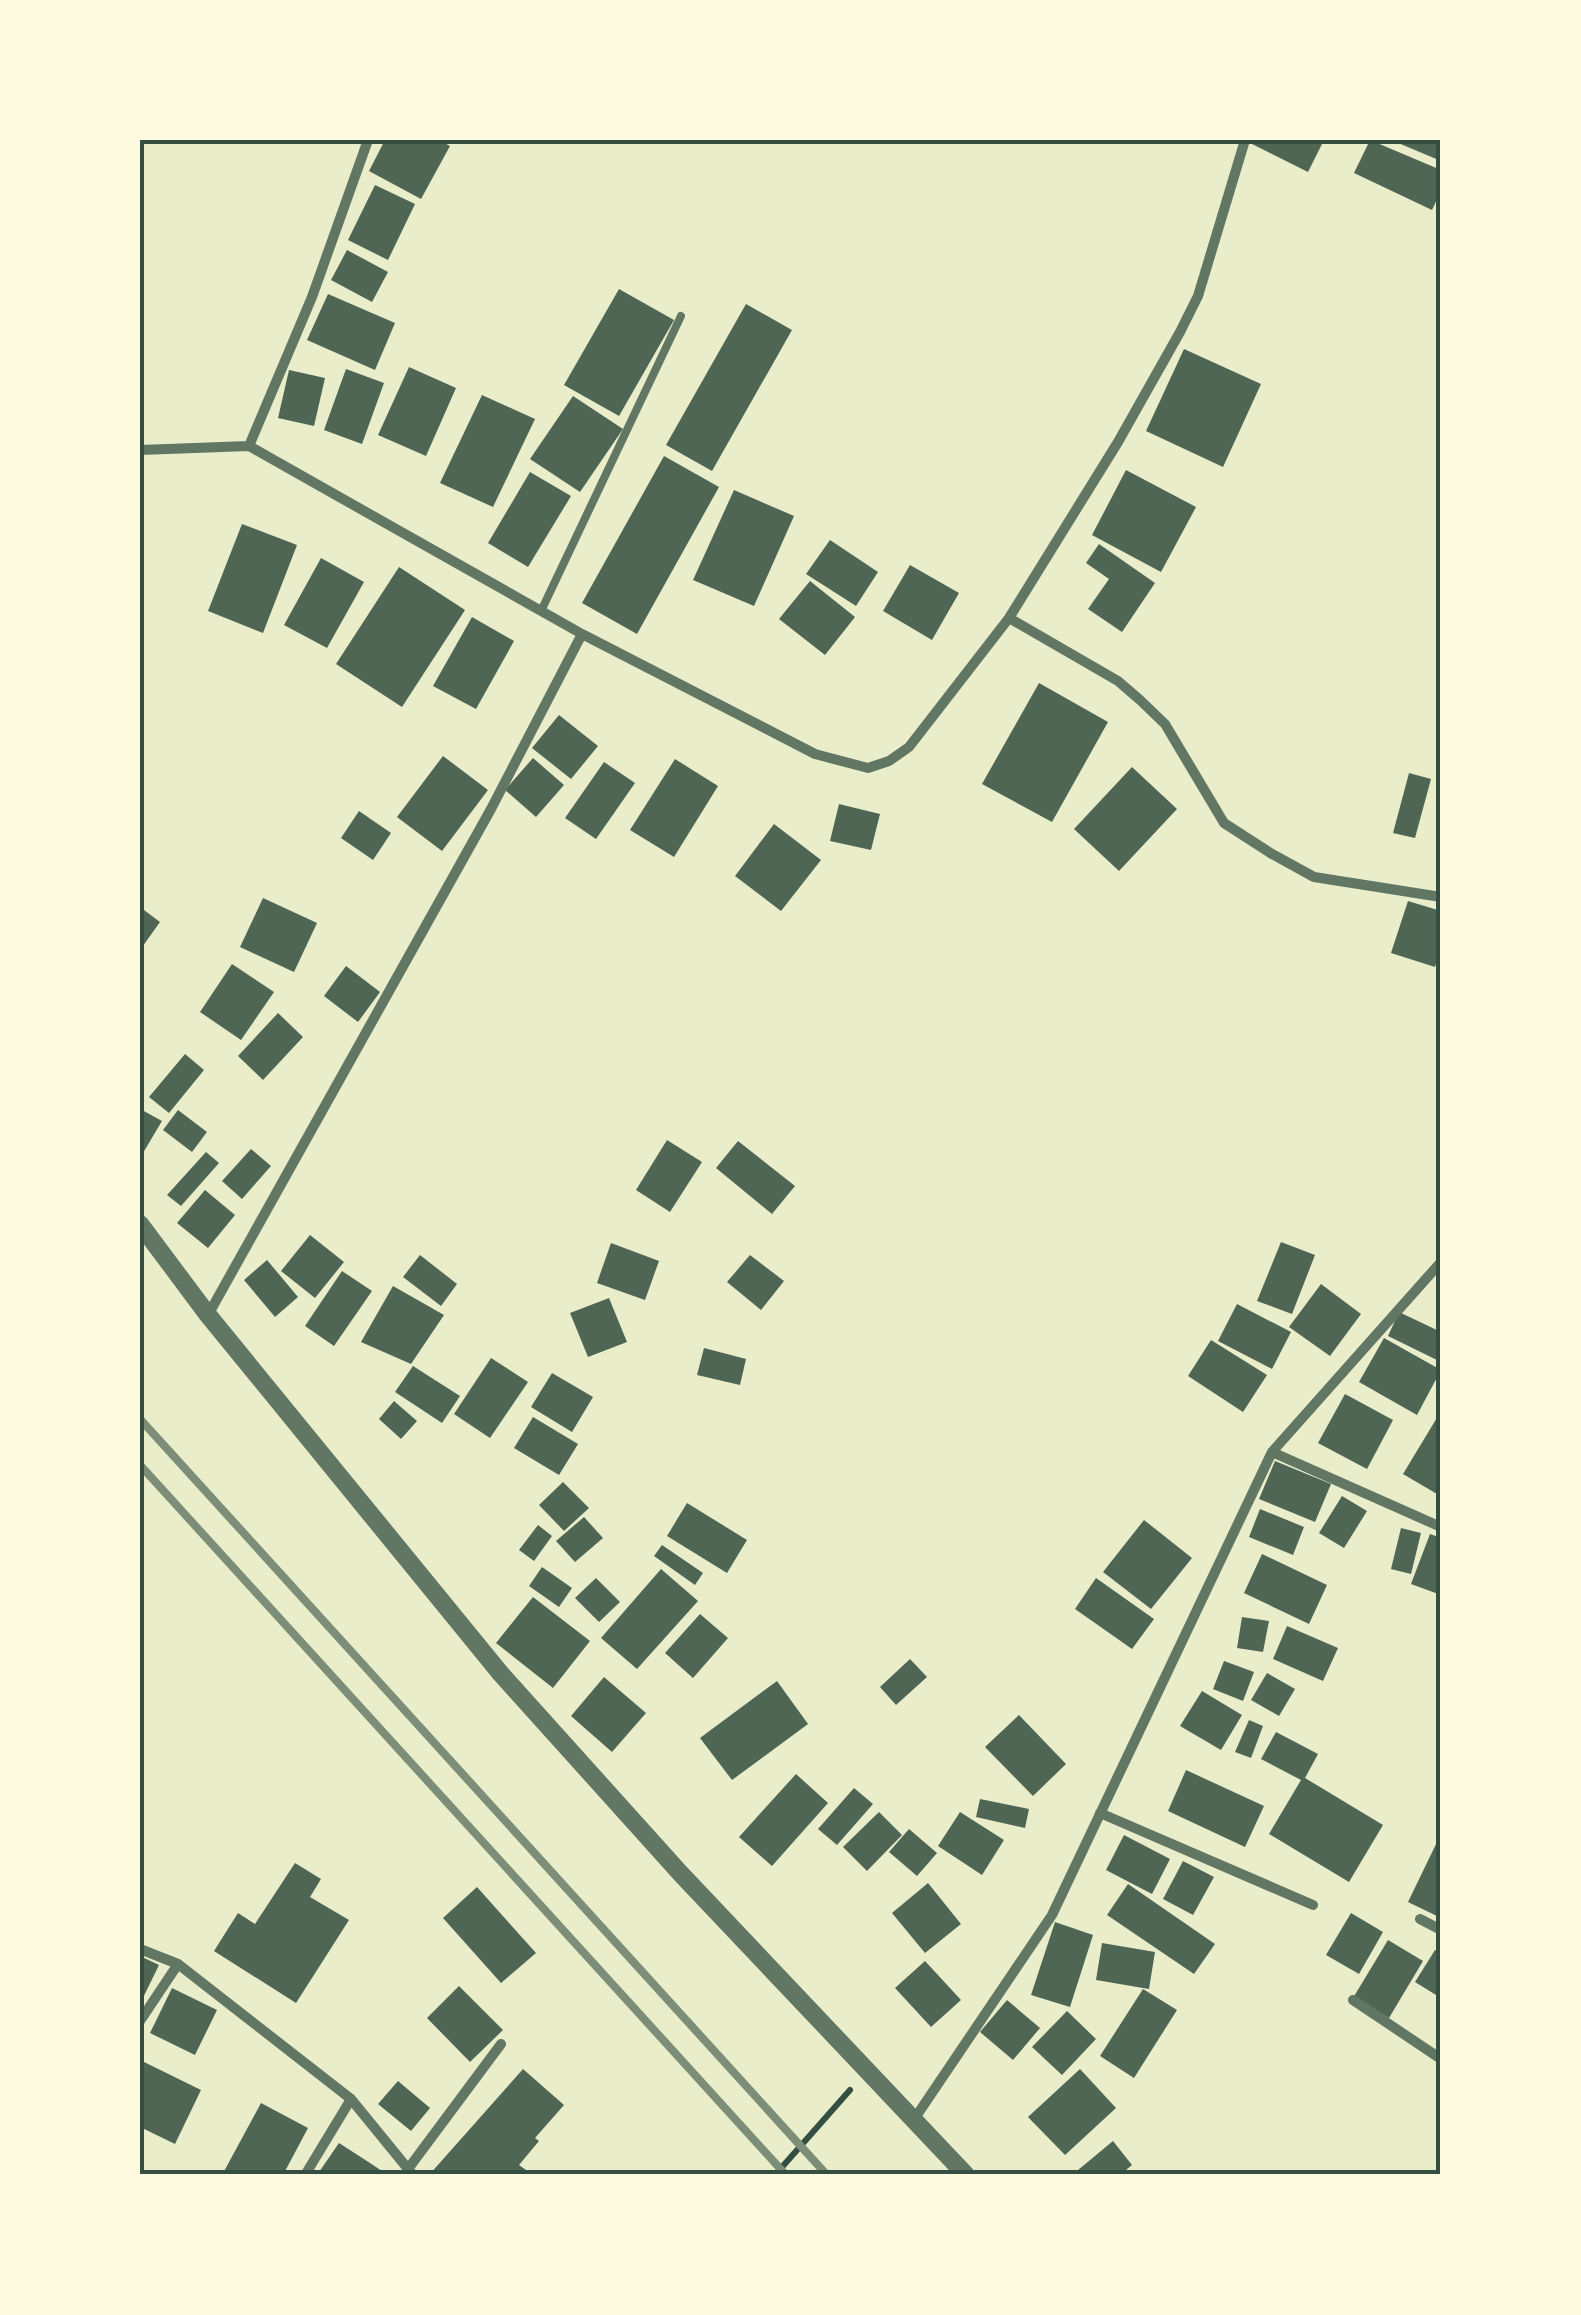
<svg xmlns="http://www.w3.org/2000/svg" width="1581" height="2315" font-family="'Golos Text',sans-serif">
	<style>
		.building { fill: #4f6655 }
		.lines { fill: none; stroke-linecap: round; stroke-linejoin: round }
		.path { stroke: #344e41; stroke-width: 6 }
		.service { stroke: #617663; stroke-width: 8 }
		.minor { stroke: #617663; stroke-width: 10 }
		.tertiary { stroke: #617663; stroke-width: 18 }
		.rail { stroke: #7c8e77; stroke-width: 8 }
		.neatline { fill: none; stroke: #344e41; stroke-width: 4 }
	</style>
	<rect width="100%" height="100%" fill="#e9edc9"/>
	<path class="building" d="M385 140H439L450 146 421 199 369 171Z
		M1254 140H1324L1308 172 1252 144Z
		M1370 140 1441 170V191L1432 210 1354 173Z
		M1391 140H1441V161Z
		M375 185 415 204 388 260 348 240Z
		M347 250 388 272 372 302 331 280Z
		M619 289 674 320 619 416 564 385Z
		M328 294 395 323 375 370 307 340Z
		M746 304 792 330 712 471 666 445Z
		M1184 349 1261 384 1223 467 1146 431Z
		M409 367 456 388 426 456 378 435Z
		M346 369 384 383 362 444 324 430Z
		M289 370 325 378 314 426 278 418Z
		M482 395 535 419 493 507 440 483Z
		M573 396 623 429 580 492 530 459Z
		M664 456 719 487 637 634 582 603Z
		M1126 470 1196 507 1161 572 1092 535Z
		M530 472 571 496 528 567 488 543Z
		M734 490 794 516 754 606 693 580Z
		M242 524 297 545 263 633 208 611Z
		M830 540 878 572 856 606 806 574Z
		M1099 544 1155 583 1122 632 1088 609 1109 579 1086 563Z
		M321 558 364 582 327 648 284 625Z
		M910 565 959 593 932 640 883 611Z
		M399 567 465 610 402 707 336 664Z
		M810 581 855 617 825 655 779 619Z
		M472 617 514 641 476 709 433 686Z
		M1039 683 1108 722 1052 822 982 784Z
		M559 715 598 746 571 779 532 748Z
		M443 756 488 790 442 851 397 817Z
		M533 758 564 785 536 817 505 790Z
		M675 759 718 786 674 857 630 830Z
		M604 762 635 783 596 839 565 818Z
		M1132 767 1177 809 1119 871 1074 829Z
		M1409 773 1431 779 1415 838 1393 833Z
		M839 804 880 814 871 850 830 841Z
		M359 811 391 833 373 860 341 838Z
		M774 824 821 860 781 911 735 876Z
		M263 898 317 923 294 972 240 947Z
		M1408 901 1441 911V947L1435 967 1391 953Z
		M140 907 160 922 140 950Z
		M232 964 274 992 241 1040 200 1012Z
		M346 966 380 992 358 1022 324 996Z
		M278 1013 303 1037 263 1080 238 1056Z
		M185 1054 204 1070 169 1113 149 1097Z
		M142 1110 162 1121 140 1158V1114Z
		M178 1110 207 1132 192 1152 163 1130Z
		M667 1140 702 1162 670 1212 636 1190Z
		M738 1141 795 1186 772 1214 716 1168Z
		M251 1149 271 1166 242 1199 222 1181Z
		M206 1152 219 1163 181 1206 167 1195Z
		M205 1190 235 1215 208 1248 177 1223Z
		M310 1235 344 1262 315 1298 281 1271Z
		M1281 1242 1315 1255 1292 1314 1257 1301Z
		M611 1243 659 1261 645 1300 597 1283Z
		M420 1255 457 1284 441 1306 403 1277Z
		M750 1255 784 1281 761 1310 727 1282Z
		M267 1260 298 1297 275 1317 244 1280Z
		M342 1271 372 1291 334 1346 305 1326Z
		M1321 1284 1361 1314 1330 1356 1289 1327Z
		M393 1286 444 1315 411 1364 361 1342Z
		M609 1298 627 1342 588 1357 570 1313Z
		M1237 1304 1291 1332 1272 1369 1218 1341Z
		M1399 1312 1441 1332V1362L1388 1336Z
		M1384 1338 1441 1370 1417 1415 1359 1382Z
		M1211 1340 1267 1375 1243 1412 1188 1376Z
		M704 1348 746 1359 740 1385 697 1375Z
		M491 1358 528 1382 490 1438 454 1414Z
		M413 1366 460 1396 442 1423 395 1392Z
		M552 1373 593 1397 572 1432 531 1407Z
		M1345 1394 1393 1420 1367 1469 1318 1443Z
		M394 1401 417 1421 401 1439 379 1419Z
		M1438 1416 1441 1487 1437 1494 1403 1474Z
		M533 1417 578 1444 559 1475 514 1448Z
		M1275 1461 1331 1484 1315 1522 1259 1499Z
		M563 1482 589 1508 564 1531 539 1505Z
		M1342 1496 1367 1511 1344 1548 1319 1533Z
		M687 1503 747 1540 727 1573 667 1536Z
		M1260 1509 1304 1527 1293 1555 1249 1537Z
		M584 1517 603 1538 575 1562 556 1541Z
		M1144 1520 1192 1558 1151 1609 1103 1572Z
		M538 1525 552 1536 534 1561 519 1550Z
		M1401 1528 1421 1533 1411 1574 1391 1569Z
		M1430 1534 1441 1538V1595L1411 1584Z
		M662 1545 703 1573 695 1585 654 1556Z
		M1262 1554 1327 1585 1309 1624 1244 1593Z
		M542 1567 572 1588 559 1607 529 1586Z
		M661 1569 698 1601 637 1669 601 1638Z
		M596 1578 620 1602 599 1622 575 1598Z
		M1096 1578 1154 1619 1132 1649 1075 1609Z
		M533 1597 590 1641 553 1688 496 1643Z
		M700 1614 728 1638 693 1678 665 1653Z
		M1242 1617 1269 1621 1263 1652 1237 1648Z
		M1287 1626 1338 1648 1323 1681 1273 1659Z
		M910 1659 927 1677 896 1705 880 1687Z
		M1224 1661 1254 1672 1243 1701 1213 1689Z
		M1267 1673 1295 1689 1279 1716 1251 1700Z
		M604 1677 646 1713 612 1752 571 1716Z
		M777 1681 808 1724 732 1780 700 1738Z
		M1202 1691 1242 1715 1221 1750 1180 1726Z
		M1019 1715 1066 1764 1033 1796 985 1747Z
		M1249 1720 1263 1726 1251 1758 1235 1752Z
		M1276 1732 1318 1754 1305 1778 1383 1825 1349 1882 1269 1834 1301 1780 1261 1759Z
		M1186 1770 1264 1806 1245 1847 1168 1811Z
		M796 1774 828 1803 772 1866 739 1837Z
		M854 1788 873 1804 837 1845 818 1829Z
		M980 1799 1029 1809 1025 1828 976 1817Z
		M879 1812 902 1835 867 1871 843 1847Z
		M960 1812 1004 1840 982 1875 938 1846Z
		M909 1829 937 1853 917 1876 889 1852Z
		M1124 1835 1170 1859 1152 1894 1106 1870Z
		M1438 1840 1441 1842 1439 1917 1408 1902Z
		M1183 1861 1214 1877 1193 1915 1163 1899Z
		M295 1863 321 1879 310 1897 349 1920 296 2003 214 1951 238 1913 255 1924Z
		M928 1883 961 1924 925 1953 892 1913Z
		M1128 1884 1215 1944 1194 1974 1107 1915Z
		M477 1887 536 1953 501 1983 443 1918Z
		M1351 1913 1383 1932 1359 1974 1326 1955Z
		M1055 1922 1093 1935 1070 2007 1031 1995Z
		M1388 1940 1423 1961 1389 2018 1353 1998Z
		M1102 1943 1155 1952 1149 1989 1096 1980Z
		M1435 1950 1441 1953V1988L1436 1995 1415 1982Z
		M140 1956 159 1965 140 2004Z
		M925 1961 961 2000 931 2027 895 1988Z
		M459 1986 503 2030 470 2062 427 2018Z
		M172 1988 217 2010 195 2055 150 2033Z
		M1143 1989 1177 2010 1134 2078 1100 2056Z
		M1007 2000 1040 2028 1013 2060 980 2032Z
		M1067 2011 1096 2039 1062 2075 1032 2047Z
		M140 2060 201 2090 175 2144 140 2127Z
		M523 2069 564 2105 535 2138 539 2141 519 2165 526 2170 522 2175H429Z
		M1080 2069 1116 2108 1065 2155 1028 2117Z
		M398 2081 430 2108 411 2131 378 2104Z
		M261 2103 308 2128 283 2175H222Z
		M1113 2141 1132 2165 1120 2175H1072Z
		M339 2143 370 2163 388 2175H317Z"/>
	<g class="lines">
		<path class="path" d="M775 2175 850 2090"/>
		<path class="service" d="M542 609 681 316"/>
		<path class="minor" d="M249 446 312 297 368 140
			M140 450 249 446 582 634 815 754 868 768 889 761 909 747 1009 618 1118 442 1180 332 1198 296 1245 140
			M1009 618 1118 681 1140 700 1165 724 1224 823 1272 854 1314 877 1441 897
			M208 1315 491 809 582 634
			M1272 1452 1441 1527
			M1100 1813 1313 1905
			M1420 1919 1441 1930
			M140 1949 178 1964 351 2099 413 2175
			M1353 2000 1441 2059
			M140 2021 178 1964
			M915 2118 1052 1915 1272 1452 1441 1262
			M408 2169 501 2044
			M305 2175 351 2099"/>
		<path class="tertiary" d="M140 1224 208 1315 501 1674 681 1874 966 2175"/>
		<path class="rail" d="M140 1419 827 2175
			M140 1465 786 2175"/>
	</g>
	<rect width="1581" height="2315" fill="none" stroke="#fefae0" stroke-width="285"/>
	<rect x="142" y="142" width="1296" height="2030" class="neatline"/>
</svg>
